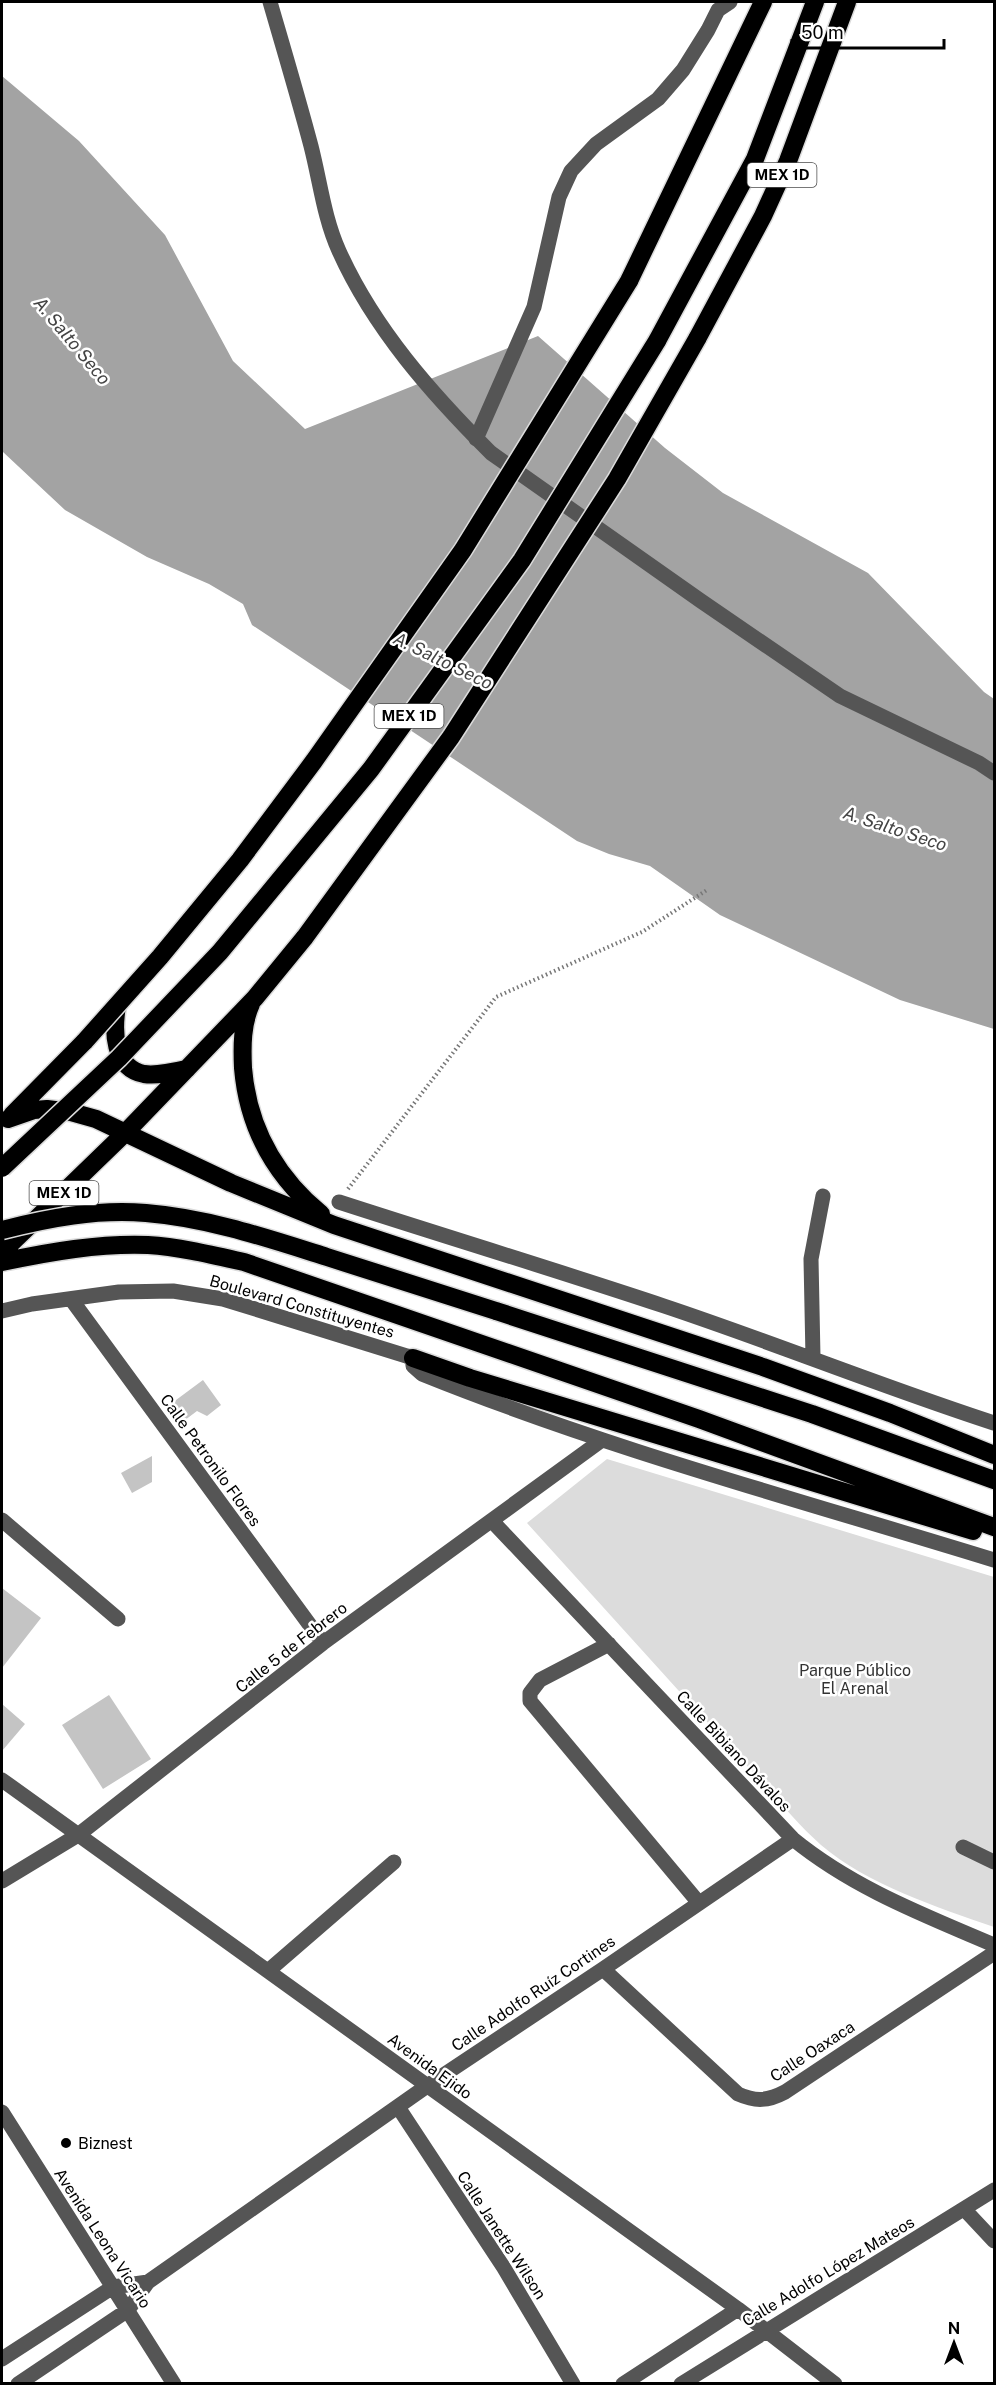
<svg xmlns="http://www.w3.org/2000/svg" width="996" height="2385" font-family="'Public Sans',sans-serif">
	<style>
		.green { fill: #dcdcdc }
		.water { fill: #a3a3a3 }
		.building { fill: #c4c4c4 }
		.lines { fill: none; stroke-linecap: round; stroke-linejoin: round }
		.highway-casing { stroke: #dbdbdb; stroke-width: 21 }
		.path { stroke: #777; stroke-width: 4; stroke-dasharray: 1.5 3; stroke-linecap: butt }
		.minor { stroke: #555; stroke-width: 15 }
		.highway { stroke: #000; stroke-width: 18 }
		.highway-bridge-casing { stroke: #dbdbdb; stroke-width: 21; stroke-linecap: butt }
		.highway-bridge { stroke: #000; stroke-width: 18 }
		.poi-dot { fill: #000; stroke: #fff; stroke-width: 2 }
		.labels { text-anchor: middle; stroke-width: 5; stroke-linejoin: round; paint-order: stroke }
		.shield { fill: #fff; stroke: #4c4c4c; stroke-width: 1.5 }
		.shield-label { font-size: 15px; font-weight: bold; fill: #000 }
		.street-label { font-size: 16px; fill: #000; stroke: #fff }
		.park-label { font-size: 16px; fill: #333; stroke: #fff }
		.poi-label { font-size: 16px; fill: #000; stroke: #fff; text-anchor: start }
		.water-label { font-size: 18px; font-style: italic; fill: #444; stroke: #fff }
	</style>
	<rect width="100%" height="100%" fill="#fff"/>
	<path class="green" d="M607 1459 994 1577V1927C937 1907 868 1885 821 1845 811 1836 801 1826 792 1816L527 1523Z"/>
	<path class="water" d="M2 76 79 141 165 235 233 361 305 429 538 336 665 448 723 493 868 573 984 692 994 699V1029L900 1000 720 915 650 866 609 854 577 841 252 625 243 604 209 584 147 557 65 510 3 452Z"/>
	<path class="building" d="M203 1380 221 1405 207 1416 197 1411 185 1420 172 1403Z
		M152 1456V1482L132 1493 121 1473Z
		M2 1588 41 1618 2 1668Z
		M109 1695 151 1759 103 1789 62 1725Z
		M2 1704 25 1724 2 1751Z"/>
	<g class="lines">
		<g class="highway-casing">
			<path id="highway" d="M629 281 763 2
				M697 339 763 216 788 161 847 2
				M657 341 755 159 815 2
				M251 1004C242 1024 242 1046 243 1068 248 1128 275 1176 321 1214
				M117 1006C113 1030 113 1068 144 1074 157 1076 174 1072 187 1069
				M12 1115 85 1041
				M8 1119 34 1110 47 1109 71 1112 96 1119 231 1183 334 1225 763 1367 890 1413 994 1455
				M2 1252 126 1132 255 998 305 937
				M2 1262C49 1252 100 1243 148 1245 180 1247 213 1255 244 1262L699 1419 994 1527
				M496 1311 812 1414 994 1480
				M413 1358 470 1378 973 1531"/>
		</g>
		<path class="path" d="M348 1189 496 997 642 932 707 890"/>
		<path class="minor" d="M270 2C284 50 298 97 311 146 320 181 324 218 339 251 374 329 432 394 491 453L701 601 840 696 979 763 994 773
			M476 439 534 307 559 197 571 171 596 144 658 99 683 70 708 30 718 10 730 2
			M339 1202C447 1237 556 1270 664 1306 775 1343 883 1387 994 1423
			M71 1299 323 1643
			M2 1311 32 1304 119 1292 173 1291 223 1299 413 1358V1366L422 1374C608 1449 803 1501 994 1560
			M813 1357 811 1259 823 1196
			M2 1520 118 1619
			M492 1521 793 1839C853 1888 924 1915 994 1945
			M609 1644 540 1680 530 1693V1701L699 1903
			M2 1780 738 2309 835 2384
			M963 1847 994 1862
			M2 1881 78 1835 323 1643 602 1440
			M603 1969 738 2094C756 2102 768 2101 785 2092L994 1953
			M268 1971 394 1862
			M398 2107 504 2268 573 2384
			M2 2112 174 2384
			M965 2210 994 2241
			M2 2359 113 2287 148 2282
			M18 2384 128 2310 148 2282 427 2086 603 1969 793 1839
			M623 2384 738 2309
			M681 2384 994 2190"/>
		<use href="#highway" class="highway"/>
		<g class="highway-bridge-casing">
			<path id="highway-bridge" d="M305 937 451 737 617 479 697 339
				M85 1041 160 957 240 860 314 761 463 550 629 281
				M2 1168 119 1058 220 952 371 769 522 560 657 341
				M2 1230C49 1218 96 1209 146 1213 208 1218 267 1238 327 1257 383 1275 439 1293 496 1311"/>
		</g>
		<use href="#highway-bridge" class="highway-bridge"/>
	</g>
	<circle class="poi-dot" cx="66" cy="2143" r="6"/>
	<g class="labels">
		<g class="shield">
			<rect x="747.5" y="163" width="69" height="24" rx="4.5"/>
			<rect x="374.5" y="704" width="69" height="24" rx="4.5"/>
			<rect x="29.5" y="1181" width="69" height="24" rx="4.5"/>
		</g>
		<g class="shield-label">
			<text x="782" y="180">MEX 1D</text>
			<text x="409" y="721">MEX 1D</text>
			<text x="64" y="1198">MEX 1D</text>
		</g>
		<g class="street-label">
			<text transform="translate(302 1306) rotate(16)" y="6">Boulevard Constituyentes</text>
			<text transform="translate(211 1460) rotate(54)" y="6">Calle Petronilo Flores</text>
			<text transform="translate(291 1647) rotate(-38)" y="6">Calle 5 de Febrero</text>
			<text transform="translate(734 1751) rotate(47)" y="6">Calle Bibiano Dávalos</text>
			<text transform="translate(533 1993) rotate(-34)" y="6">Calle Adolfo Ruíz Cortines</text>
			<text transform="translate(812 2051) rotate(-33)" y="6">Calle Oaxaca</text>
			<text transform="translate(430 2066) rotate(36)" y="6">Avenida Ejido</text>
			<text transform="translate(502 2235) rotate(57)" y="6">Calle Janette Wilson</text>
			<text transform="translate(103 2238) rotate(57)" y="6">Avenida Leona Vicario</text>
			<text transform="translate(828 2271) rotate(-31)" y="6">Calle Adolfo López Mateos</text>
		</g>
		<g class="park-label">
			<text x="855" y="1676">Parque Público<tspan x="855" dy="18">El Arenal</tspan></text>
		</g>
		<g class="poi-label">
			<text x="78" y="2149">Biznest</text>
		</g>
		<g class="water-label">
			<text transform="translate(72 341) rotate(50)" y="6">A. Salto Seco</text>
			<text transform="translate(443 661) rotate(26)" y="6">A. Salto Seco</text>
			<text transform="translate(895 829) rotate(18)" y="6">A. Salto Seco</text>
		</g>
	</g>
	<rect width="996" height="2385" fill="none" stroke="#000000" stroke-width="6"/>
	<g transform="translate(954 2343)" stroke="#ffffff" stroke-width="4.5" paint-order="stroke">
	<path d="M0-4.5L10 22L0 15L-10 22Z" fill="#000000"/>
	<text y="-9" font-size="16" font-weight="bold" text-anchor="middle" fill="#000000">N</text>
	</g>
	<path d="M792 39v9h152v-9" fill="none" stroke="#000000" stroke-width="3"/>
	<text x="801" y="39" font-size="18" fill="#000000" stroke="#ffffff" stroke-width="4.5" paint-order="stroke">50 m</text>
</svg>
